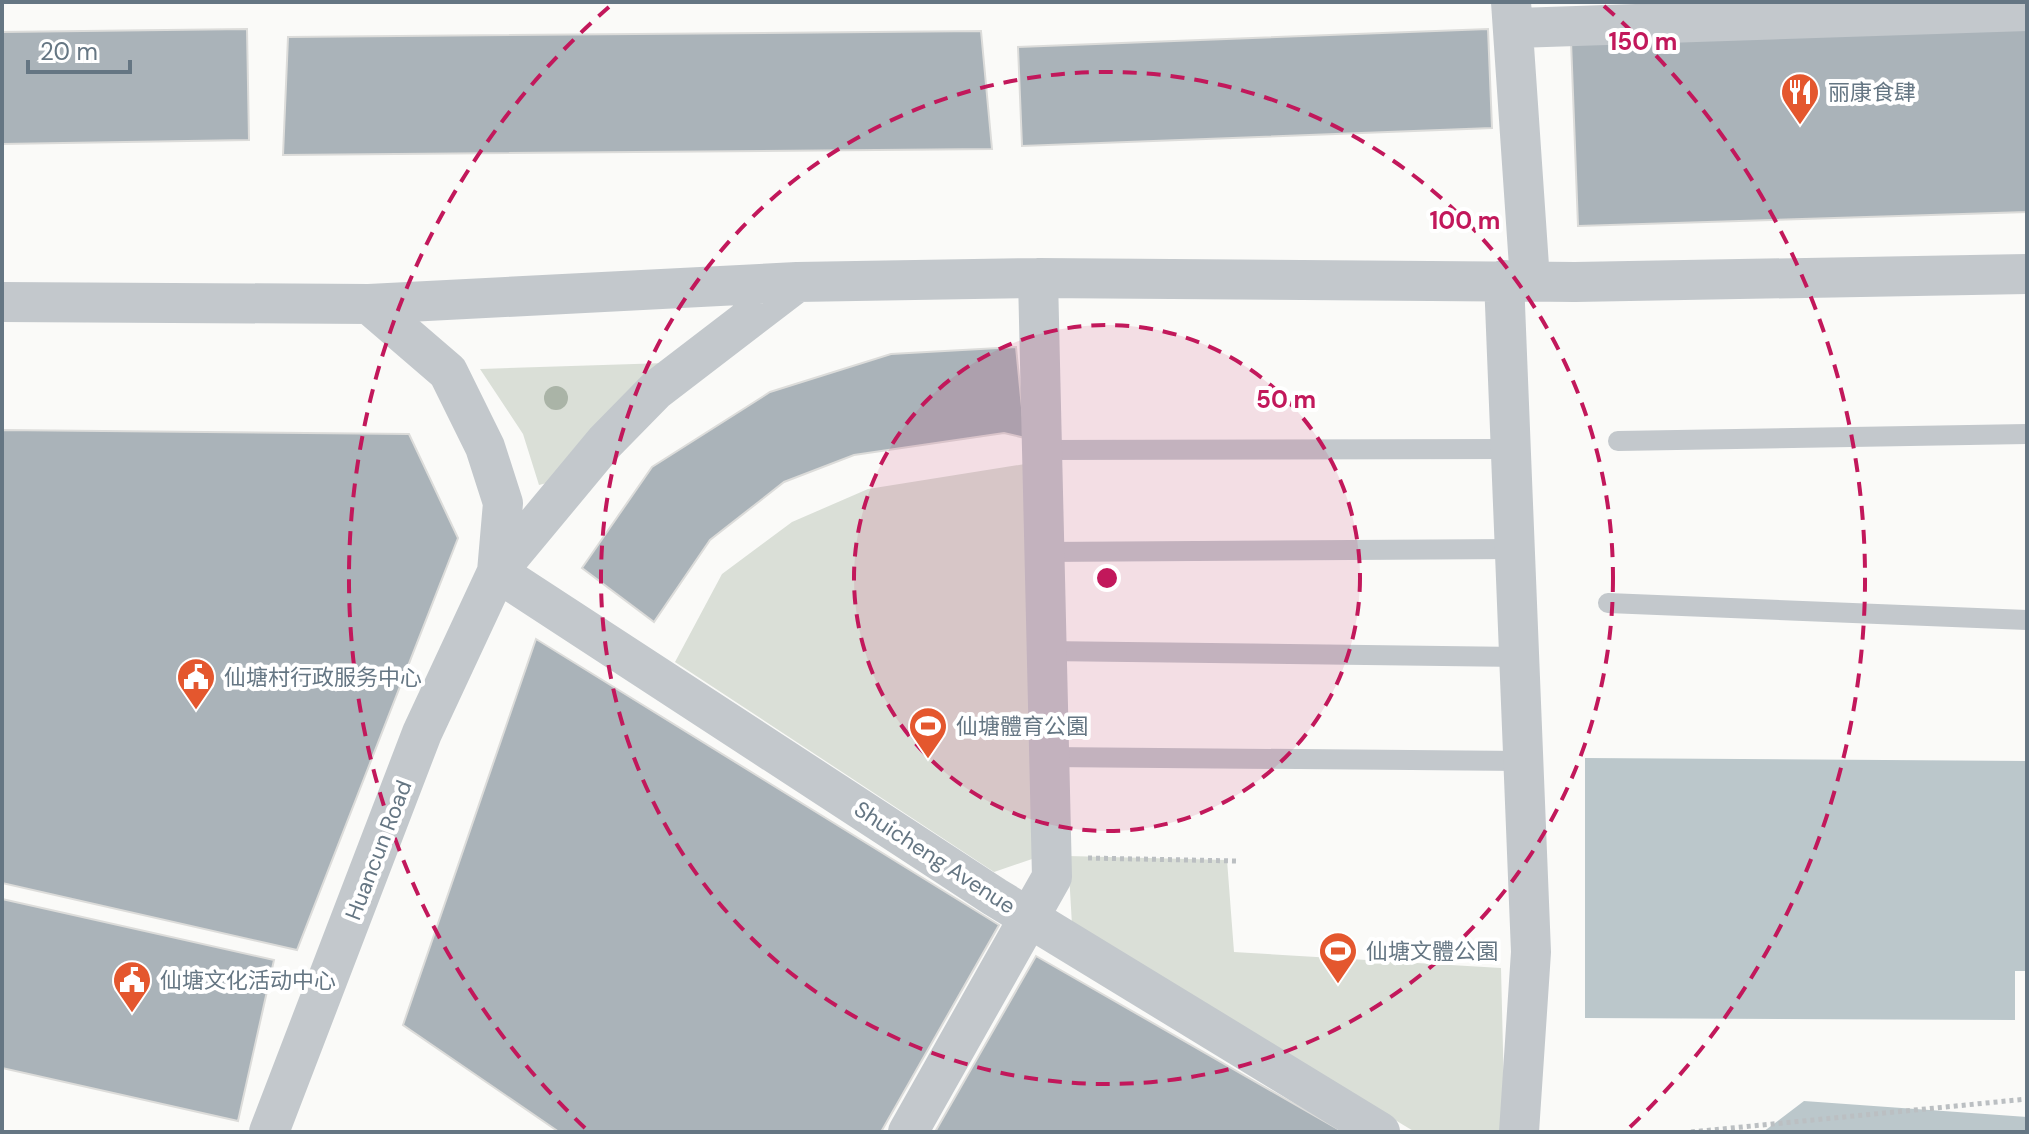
<svg xmlns="http://www.w3.org/2000/svg" width="2029" height="1134" font-family="'DM Sans','Noto Sans SC',sans-serif">
	<style>
		.green { fill: #dadfd7 }
		.water { fill: #bbc7cb }
		.building { fill: #aab3b9; stroke: #dcdcda; stroke-width: 2 }
		.lines { fill: none; stroke-linecap: round; stroke-linejoin: round }
		.path { stroke: #bbbfc2; stroke-width: 5; stroke-dasharray: 4 4; stroke-linecap: butt }
		.service { stroke: #c3c8cc; stroke-width: 20 }
		.minor { stroke: #c3c8cc; stroke-width: 40 }
		.tree { fill: #aab4a7 }
		.ring { fill: none; stroke: #c2185b; stroke-width: 4; stroke-dasharray: 14 10 }
		.labels { text-anchor: middle; stroke-width: 8; stroke-linejoin: round; paint-order: stroke }
		.poi-label { font-size: 22px; fill: #657683; stroke: #fff; text-anchor: start }
		.street-label { font-size: 22px; fill: #657683; stroke: #fff }
		.centre { fill: #c2185b; stroke: #fff; stroke-width: 4 }
		.ring-label { font-size: 24px; text-anchor: middle; font-weight: bold; fill: #c2185b; stroke: #fff; stroke-width: 8; stroke-linejoin: round; paint-order: stroke }
	</style>
	<rect width="100%" height="100%" fill="#fafaf8"/>
	<path class="green" d="M666 363 547 483 539 485 523 434 480 369Z
		M1025 464 1035 858 994 872 675 662 722 574 792 522 868 489Z
		M1068 856 1227 860 1234 952 1501 968 1505 1132H1415L1072 925Z"/>
	<path class="water" d="M1585 758 2027 761V971H2015V1020L1585 1018Z
		M1804 1101 2027 1117V1132H1763Z"/>
	<path class="building" d="M2027 26V212L1578 226 1571 41Z
		M247 29 249 140 2 144V32Z
		M1488 29 1492 128 1022 146 1018 47Z
		M981 31 992 149 283 155 288 37Z
		M1016 347 1025 438 1004 433 854 455 784 482 710 540 654 622 582 568 652 467 770 392 891 354Z
		M2 430 409 434 458 538 297 950 2 883Z
		M536 639 999 925 881 1132H559L403 1025Z
		M2 899 274 960 238 1121 2 1068Z
		M1036 956 1343 1132H935Z"/>
	<g class="lines">
		<path class="path" d="M1088 858 1238 861
			M1691 1132 2027 1099"/>
		<path class="service" d="M1618 441 2027 434
			M1041 450 1510 449
			M1043 552 1514 549
			M1608 603 2027 620
			M1045 651 1519 657
			M1048 757 1523 761"/>
		<path class="minor" d="M1511 2 1530 281
			M1513 28 2027 11
			M1504 280 1531 952 1519 1132
			M2 302 369 304 797 282 1038 278 1575 282 2027 274
			M369 304 448 372 485 447 503 503 497 572 995 897 1380 1132
			M269 1132 422 733 497 572 605 442 656 390 797 282
			M908 1132 1052 877 1038 278"/>
	</g>
	<circle class="tree" cx="556" cy="398" r="12"/>
	<circle cx="1107" cy="578" r="253" fill="#c2185b" fill-opacity=".12"/>
	<g class="ring">
		<circle cx="1107" cy="578" r="253"/>
		<circle cx="1107" cy="578" r="506"/>
		<path d="M585 1128A758 758 0 0 1 610 6M1604 6A758 758 0 0 1 1629 1128"/>
	</g>
	<defs>
		<g id="restaurant-pin" transform="scale(2)"><path d="M0 17L-7.5 6A9.5 9.5 0 1 1 7.5 6Z" fill="#e4572e" stroke="#fff"/><path d="M-5-6h1v4h1v-4h1v4h1v-4h1v5L-1.5 .5V6h-2V.5L-5-1ZM5-6V6H3V1.5H1.5Q1.5-4 5-6Z" fill="#fff"/></g>
		<g id="civic-pin" transform="scale(2)"><path d="M0 17L-7.5 6A9.5 9.5 0 1 1 7.5 6Z" fill="#e4572e" stroke="#fff"/><path d="M-.6-6.5H3V-4.5H.6V-3L4-1V1h2V6H-6V1h2V-1L-.6-3ZM-1.2 2.5V6h2.4V2.5Z" fill="#fff"/></g>
		<g id="stadium-pin" transform="scale(2)"><path d="M0 17L-7.5 6A9.5 9.5 0 1 1 7.5 6Z" fill="#e4572e" stroke="#fff"/><path d="M0-5a6.5 5 0 1 0 0 10a6.5 5 0 1 0 0-10ZM-3.5-1.8h7v3.6h-7Z" fill="#fff"/></g>
	</defs>
	<g fill-rule="evenodd">
		<use href="#restaurant-pin" x="1800" y="92"/>
		<use href="#civic-pin" x="196" y="677"/>
		<use href="#stadium-pin" x="928" y="726"/>
		<use href="#stadium-pin" x="1338" y="951"/>
		<use href="#civic-pin" x="132" y="980"/>
	</g>
	<g class="labels">
		<g class="poi-label">
			<text x="1828" y="100">丽康食肆</text>
			<text x="224" y="685">仙塘村行政服务中心</text>
			<text x="956" y="734">仙塘體育公園</text>
			<text x="1366" y="959">仙塘文體公園</text>
			<text x="160" y="988">仙塘文化活动中心</text>
		</g>
		<g class="street-label">
			<text transform="translate(378 850) rotate(-69)" y="8">Huancun Road</text>
			<text transform="translate(935 857) rotate(33)" y="8">Shuicheng Avenue</text>
		</g>
	</g>
	<circle cx="1107" cy="578" r="12" class="centre"/>
	<g class="ring-label">
		<text x="1643" y="50">150 m</text>
		<text x="1465" y="229">100 m</text>
		<text x="1286" y="408">50 m</text>
	</g>
	<rect width="2029" height="1134" fill="none" stroke="#657683" stroke-width="8"/>
	<path d="M28 60v12h102v-12" fill="none" stroke="#657683" stroke-width="4"/>
	<text x="40" y="60" font-size="24" fill="#657683" stroke="#ffffff" stroke-width="6" paint-order="stroke">20 m</text>
</svg>
